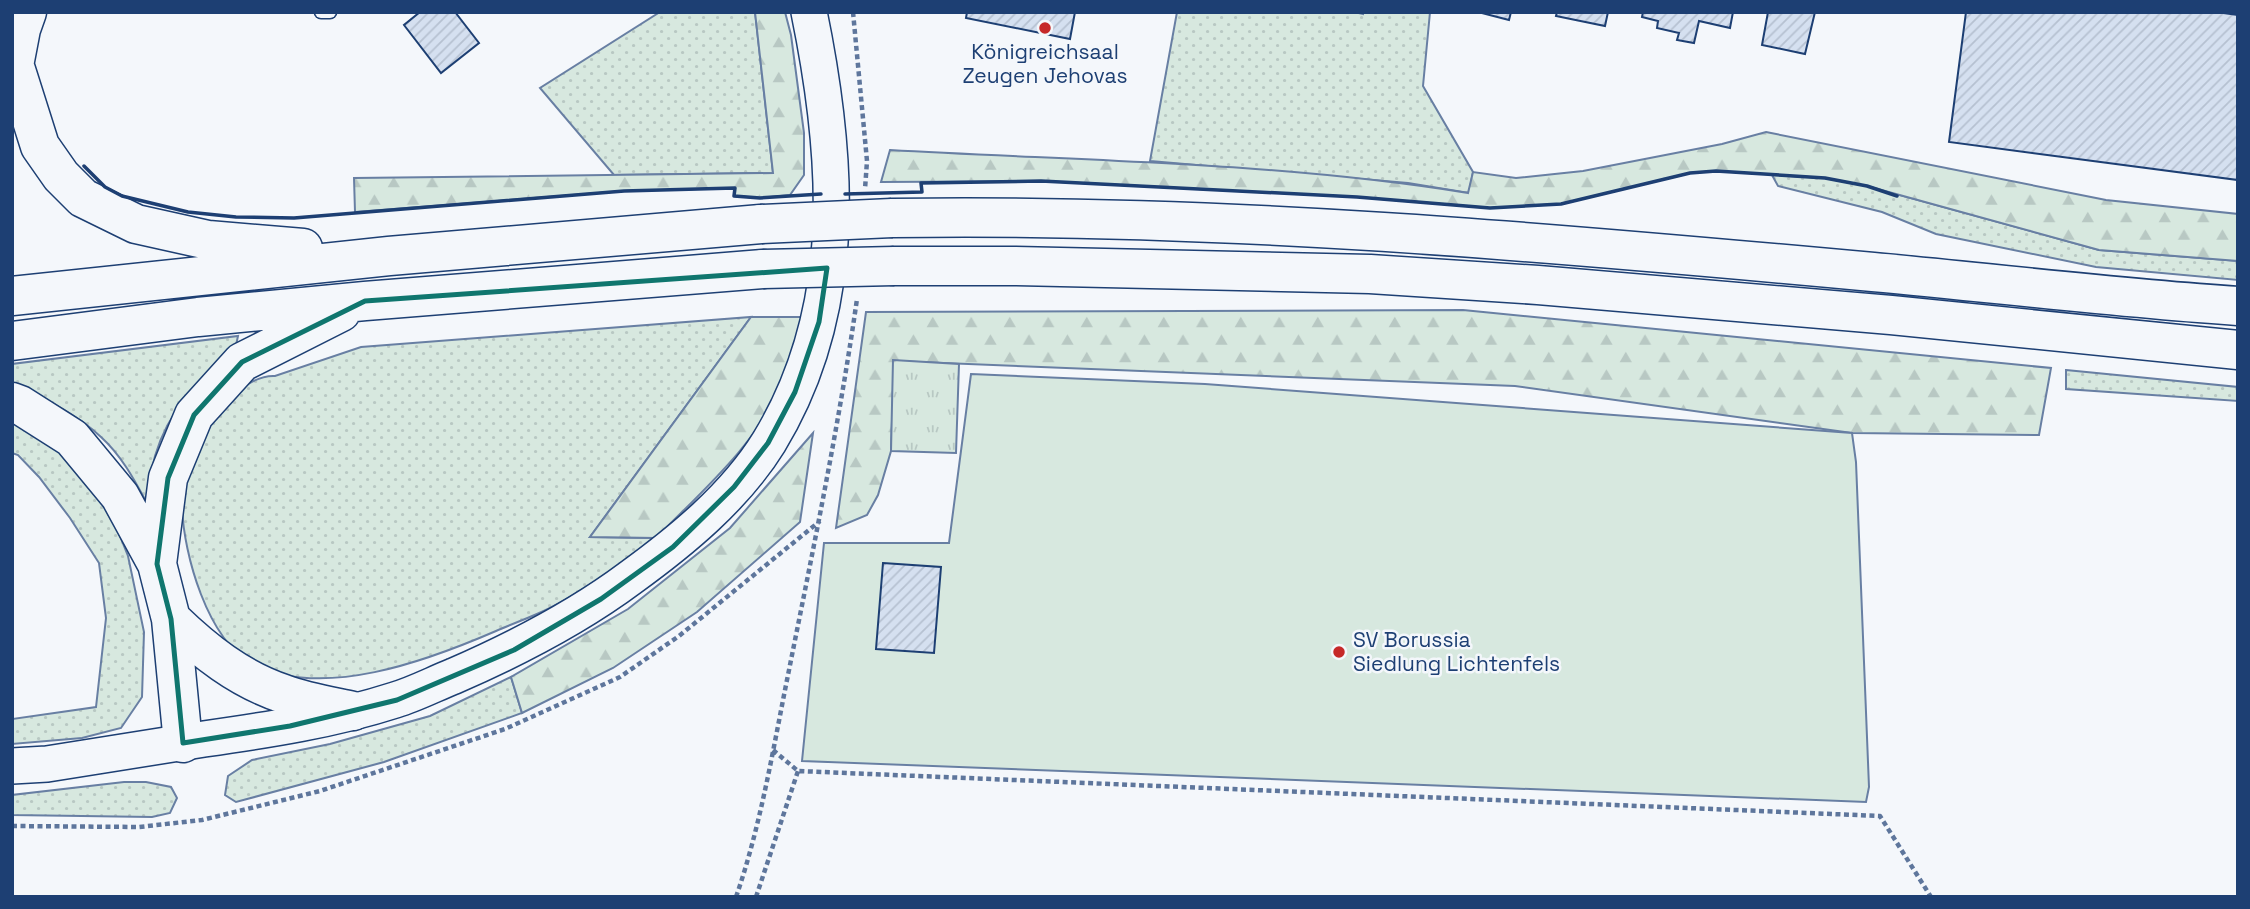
<svg xmlns="http://www.w3.org/2000/svg" width="2250" height="909" font-family="'Space Grotesk',sans-serif">
	<style>
		.grass { fill: url(#grass-dots); stroke: #687fa3; stroke-width: 2 }
		.forest { fill: url(#forest-firs); stroke: #687fa3; stroke-width: 2 }
		.park { fill: url(#park-tufts); stroke: #687fa3; stroke-width: 2 }
		.pitch { fill: #d7e8df; stroke: #687fa3; stroke-width: 2 }
		.building { fill: url(#building-hatch); stroke: #1d3f73; stroke-width: 2 }
		.lines { fill: none; stroke-linecap: round; stroke-linejoin: round }
		.service-casing { stroke: #1d3f73; stroke-width: 15 }
		.secondary-casing { stroke: #1d3f73; stroke-width: 38 }
		.trunk-casing { stroke: #1d3f73; stroke-width: 41 }
		.path { stroke: #5e769c; stroke-width: 4.5; stroke-dasharray: 5 3.5; stroke-linecap: butt }
		.service { stroke: #f4f7fb; stroke-width: 12 }
		.secondary { stroke: #f4f7fb; stroke-width: 35 }
		.trunk { stroke: #f4f7fb; stroke-width: 38 }
		.trunk-bridge-casing { stroke: #1d3f73; stroke-width: 41; stroke-linecap: butt }
		.trunk-bridge { stroke: #f4f7fb; stroke-width: 38 }
		.wall { stroke: #1d3f73; stroke-width: 3.5 }
		.marked { fill: none; stroke: #0f766e; stroke-width: 5; stroke-linejoin: round }
		.poi-dot { fill: #c62828; stroke: #f4f7fb; stroke-width: 2.5 }
		.labels { text-anchor: middle; stroke-width: 5; stroke-linejoin: round; paint-order: stroke }
		.poi-label { font-size: 21px; fill: #1d3f73; stroke: #f4f7fb }
	</style>
	<defs>
		<pattern id="grass-dots" width="8" height="8" patternUnits="userSpaceOnUse" patternTransform="scale(1.75)"><rect width="8" height="8" fill="#d7e8df"/><path d="M2 2h.1M6 6h.1" fill="none" stroke="#b8c8c3" stroke-width="1.8" stroke-linecap="round"/></pattern>
		<pattern id="forest-firs" width="22" height="20" patternUnits="userSpaceOnUse" patternTransform="scale(1.75)"><rect width="22" height="20" fill="#d7e8df"/><path d="M5 1l3.5 6h-7zM16 11l3.5 6h-7z" fill="#b8c8c3"/></pattern>
		<pattern id="park-tufts" width="24" height="20" patternUnits="userSpaceOnUse" patternTransform="scale(1.75)"><rect width="24" height="20" fill="#d7e8df"/><path d="M3 7l-1-3M5 7V3M7 7l1-3M15 17l-1-3M17 17v-4M19 17l1-3" fill="none" stroke="#b8c8c3"/></pattern>
		<pattern id="building-hatch" width="6" height="6" patternUnits="userSpaceOnUse" patternTransform="scale(1.75)"><rect width="6" height="6" fill="#d5e0f0"/><path d="M-1 1l2-2M0 6l6-6M5 7l2-2" fill="none" stroke="#b6c1d1"/></pattern>
	</defs>
	<rect width="100%" height="100%" fill="#f4f7fb"/>
	<path class="grass" d="M660 12H755L773 173 614 175 540 88Z
		M1177 12H1354L1363 14V12H1430L1423 86 1473 172 1469 193 1408 183 1150 161Z
		M1772 175 1825 178 1867 186 2099 250 2238 261V280L2096 267 1936 234 1882 212 1778 186Z
		M751 317 590 537 656 538C622 563 587 589 550 608 532 617 514 623 496 631 429 660 321 701 251 663 207 638 184 555 182 508 181 495 185 478 188 466 195 441 209 422 226 403 238 389 257 375 275 376L361 347Z
		M238 336 235 350C199 378 168 411 155 456 151 472 151 489 148 505 135 481 122 456 101 437 75 413 43 398 12 382V364Z
		M2066 370 2238 387V401L2066 389Z
		M12 416 58 443 104 496 128 556 144 632 142 697 121 728 82 738 12 744V719L96 707 106 618 99 563 70 518 39 477 18 455 12 453Z
		M511 677 522 713 384 762 236 802 225 795 228 776 252 760 330 744 430 716Z
		M124 782H146L171 787 177 798 170 813 152 817 12 815V795Z"/>
	<path class="forest" d="M755 12H785L791 35 804 133V175L790 195 760 198 734 196V188L624 191 355 212 354 178 773 173Z
		M1766 132 2106 200 2238 214V261L2099 250 1867 186 1825 178 1716 171 1690 173 1561 204 1490 208 1357 197 1041 181 881 182 890 150C1082 161 1277 162 1468 193L1473 172 1516 178 1583 171 1722 144Z
		M1463 310 2051 368 2039 435 1852 433 1515 386 894 361 891 451 878 495 867 515 836 528 866 312Z
		M751 317H802C796 339 791 363 782 384 760 441 698 495 656 538L590 537Z
		M813 433 800 522 697 612 613 668 522 713 511 677 628 609 730 528Z"/>
	<path class="park" d="M893 360 959 364 956 453 891 451Z"/>
	<path class="pitch" d="M971 374 1205 384 1852 433 1856 462 1869 787 1866 802 802 761 824 543H949Z"/>
	<path class="building" d="M420 12H455L479 43 441 73 404 25Z
		M967 12H1075L1070 39 966 18Z
		M1478 12H1511L1509 20Z
		M1557 12H1608L1605 26 1556 16Z
		M1643 12H1733L1730 28 1699 21 1694 43 1677 40 1679 33 1657 28 1658 21 1642 17Z
		M1768 12H1815L1805 54 1762 45Z
		M1966 12H2216L2238 15V180L1949 142Z
		M883 563 941 567 934 653 876 649Z"/>
	<g class="lines">
		<g class="service-casing">
			<path id="service" d="M321 12H330"/>
		</g>
		<g class="secondary-casing">
			<path id="secondary" d="M12 766 47 764C99 756 151 747 204 739 268 730 333 720 395 700 415 694 434 684 454 676 516 649 575 619 630 578 681 541 735 497 769 442 850 309 839 158 809 12"/>
		</g>
		<g class="trunk-casing">
			<path id="trunk" d="M15 67 40 146 61 176 83 198 136 224 208 240 303 248
				M12 76 21 29 27 12
				M892 218C1220 213 1547 242 1873 272 1995 283 2116 298 2238 306
				M894 266H1014L1370 274 1538 285 1891 315 2238 350
				M12 296 389 256 761 224
				M12 341 198 317 365 301 763 269
				M12 402 20 405 72 438 120 496 157 564 171 619 183 743
				M157 564 168 478 194 415 242 362 341 312
				M171 619C204 651 239 679 284 694 306 702 330 706 353 711"/>
		</g>
		<path class="path" d="M853 12 867 161 865 189
			M773 750 798 771 1880 816 1931 897
			M12 826 139 827 202 820 320 791 505 729 620 677 679 636 820 521
			M736 897C761 825 773 749 788 675 813 550 839 425 857 299
			M756 897 798 771"/>
		<use href="#service" class="service"/>
		<use href="#secondary" class="secondary"/>
		<use href="#trunk" class="trunk"/>
		<g class="trunk-bridge-casing">
			<path id="trunk-bridge" d="M761 224 892 218
				M763 269 894 266"/>
		</g>
		<use href="#trunk-bridge" class="trunk-bridge"/>
		<path class="wall" d="M84 166 105 187 122 196 188 212 236 217 294 218 624 191 735 188 734 196 760 198 821 194
			M845 194 922 192 921 183 1041 181 1357 197 1490 208 1561 204 1690 173 1716 171 1825 178 1867 186 1897 196"/>
	</g>
	<path class="marked" d="M827 268 819 322 795 392 768 443 734 487 673 547 601 599 514 650 397 700 290 726 183 743 171 619 157 564 168 478 194 415 242 362 365 301Z"/>
	<g class="poi-dot">
		<circle cx="1045" cy="28" r="7"/>
		<circle cx="1339" cy="652" r="7"/>
	</g>
	<g class="labels">
		<g class="poi-label">
			<text x="1045" y="59">Königreichsaal<tspan x="1045" dy="24">Zeugen Jehovas</tspan></text>
			<text x="1353" y="647" text-anchor="start">SV Borussia<tspan x="1353" dy="24">Siedlung Lichtenfels</tspan></text>
		</g>
	</g>
	<rect width="2250" height="909" fill="none" stroke="#1d3f73" stroke-width="28"/>
</svg>
